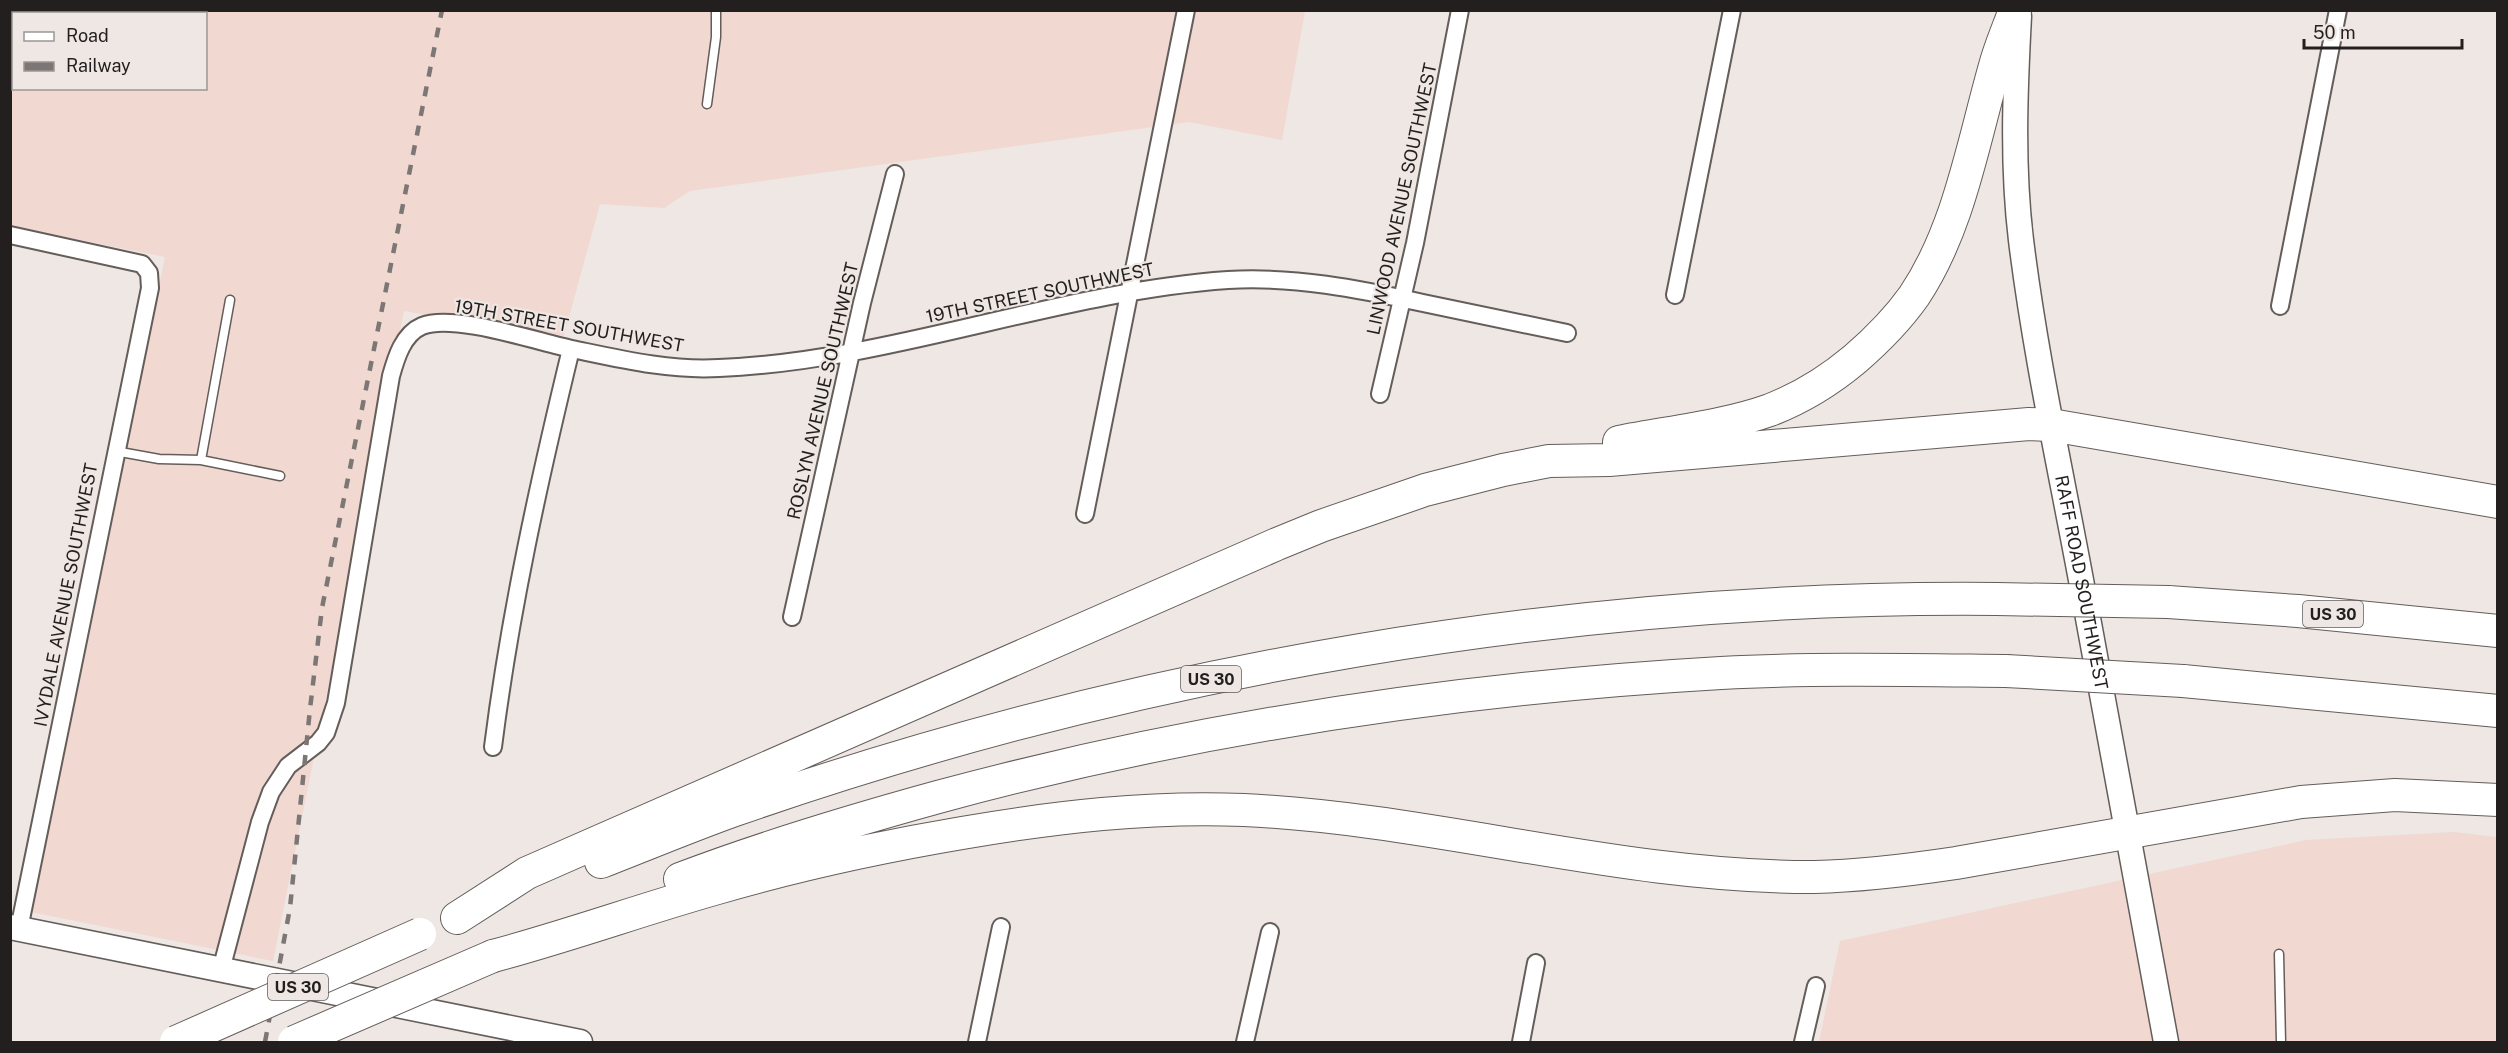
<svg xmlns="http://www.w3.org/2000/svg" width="2508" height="1053" font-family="'Public Sans',sans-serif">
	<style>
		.industrial { fill: #f1d8d1; fill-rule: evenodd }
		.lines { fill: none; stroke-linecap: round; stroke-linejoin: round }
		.lane-casing { stroke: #645d5a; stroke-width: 11 }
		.street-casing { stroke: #645d5a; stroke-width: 20 }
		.secondary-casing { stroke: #645d5a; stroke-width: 27 }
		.highway-casing { stroke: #645d5a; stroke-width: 34 }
		.lane { stroke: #fff; stroke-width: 8 }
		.street { stroke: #fff; stroke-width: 16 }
		.secondary { stroke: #fff; stroke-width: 24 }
		.highway { stroke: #fff; stroke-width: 32 }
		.rail { stroke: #7c7775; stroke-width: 4.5; stroke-dasharray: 10 10; stroke-linecap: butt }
		.highway-bridge-casing { stroke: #645d5a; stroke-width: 34; stroke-linecap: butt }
		.highway-bridge { stroke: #fff; stroke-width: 32 }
		.labels { text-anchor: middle; stroke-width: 4.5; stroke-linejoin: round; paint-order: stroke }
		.shield { fill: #eee7e3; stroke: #5f5b59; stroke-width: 1.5 }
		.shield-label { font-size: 16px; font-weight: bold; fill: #221f1e }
		.street-label { font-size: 18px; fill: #221f1e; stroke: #eee7e3 }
	</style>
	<rect width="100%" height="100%" fill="#eee7e3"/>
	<path class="industrial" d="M10 11H1305L1282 140 1189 122 690 191 664 208 600 204 563 339 404 311 273 961 31 912 165 257 11 226ZM14 14H206V88H14Z
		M2454 832 2497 837V1042H1819L1840 941 2306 840Z"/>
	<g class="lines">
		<g class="lane-casing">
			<path id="lane" d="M707 104 716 37V10
				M115 451 159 459 201 460 280 476
				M201 460 230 300
				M2279 954 2281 1042"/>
		</g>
		<g class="street-casing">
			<path id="street" d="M10 235 142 264 149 273 150 288 19 929
				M1675 295 1732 10
				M2280 306 2338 10
				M1380 394 1415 243 1460 10
				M1085 514 1186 10
				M792 617 862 303 895 174
				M493 747C510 612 539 481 571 349
				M221 970 260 822 271 792 288 766 318 743 326 733 336 703 391 376C396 358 403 334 422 326 453 313 538 342 572 349 620 359 670 371 719 368 891 361 1056 292 1228 280 1293 276 1359 289 1423 303 1471 313 1519 323 1567 333
				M977 1042 1001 927
				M1245 1042 1270 932
				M1521 1042 1536 963
				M1803 1042 1816 986"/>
		</g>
		<g class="secondary-casing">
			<g id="secondary">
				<path id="s1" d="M2019 16C2015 91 2012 166 2021 240 2035 354 2060 467 2081 580 2110 734 2139 888 2166 1042"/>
				<path d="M10 927 580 1042"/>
			</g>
		</g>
		<g class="highway-casing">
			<path id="highway" d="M1619 442C1669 432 1722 427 1770 410 1801 398 1830 380 1855 359 1877 340 1897 320 1914 296 1959 229 1973 143 1995 66 2000 47 2008 29 2015 10
				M2168 602 2298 611 2498 631
				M2183 681 2498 711
				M601 862C645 845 690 826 735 810 1136 670 1573 595 1997 599
				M680 879C764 847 851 821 938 797 1193 728 1458 688 1721 673 1816 668 1911 670 2006 671
				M457 918 527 873 1277 544 1321 526 1425 490 1503 470 1549 461 1609 460 2029 424 2051 425 2498 502
				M493 956C568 936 640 910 714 889 796 865 879 847 962 833 1055 817 1149 806 1244 810 1436 819 1622 878 1815 877 1862 876 1909 870 1956 863L2301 802 2395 795 2498 800"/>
		</g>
		<use href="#lane" class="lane"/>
		<use href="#street" class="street"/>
		<use href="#secondary" class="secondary"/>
		<use href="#highway" class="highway"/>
		<path class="rail" d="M265 1042 290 908 310 709 322 608 442 10"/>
		<g class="highway-bridge-casing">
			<path id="highway-bridge" d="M1997 599 2168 602
				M2006 671 2183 681
				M176 1042 420 934
				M294 1042 493 956"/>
		</g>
		<use href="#highway-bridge" class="highway-bridge"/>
	</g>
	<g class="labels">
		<g class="shield">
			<rect x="2303" y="601" width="60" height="26" rx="4.5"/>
			<rect x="1181" y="666" width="60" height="26" rx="4.5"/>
			<rect x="268" y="974" width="60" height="26" rx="4.5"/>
		</g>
		<g class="shield-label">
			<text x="2333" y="620">US 30</text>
			<text x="1211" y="685">US 30</text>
			<text x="298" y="993">US 30</text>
		</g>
		<g class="street-label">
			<text transform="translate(1402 199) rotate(-78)" y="6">LINWOOD AVENUE SOUTHWEST</text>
			<text transform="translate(1040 293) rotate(-12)" y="6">19TH STREET SOUTHWEST</text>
			<text transform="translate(569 326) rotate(10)" y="6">19TH STREET SOUTHWEST</text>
			<text transform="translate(823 391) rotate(-77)" y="6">ROSLYN AVENUE SOUTHWEST</text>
			<text dy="6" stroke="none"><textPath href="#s1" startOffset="572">RAFF ROAD SOUTHWEST</textPath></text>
			<text transform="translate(66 595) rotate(-79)" y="6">IVYDALE AVENUE SOUTHWEST</text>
		</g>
	</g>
	<rect width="2508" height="1053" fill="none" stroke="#221f1e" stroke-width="24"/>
	<rect x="12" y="12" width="195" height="78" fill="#eee7e3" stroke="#9c9794" stroke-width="1.5"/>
	<rect x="24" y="32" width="30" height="9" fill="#ffffff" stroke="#9c9794" stroke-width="1.5"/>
	<text x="66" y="42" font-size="18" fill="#221f1e">Road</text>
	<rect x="24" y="62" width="30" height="9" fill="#7c7775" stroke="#9c9794" stroke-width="1.5"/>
	<text x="66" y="72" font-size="18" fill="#221f1e">Railway</text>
	<path d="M2304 39v9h158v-9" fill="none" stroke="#221f1e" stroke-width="3"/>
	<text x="2313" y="39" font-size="18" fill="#221f1e" stroke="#eee7e3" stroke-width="4.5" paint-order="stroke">50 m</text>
</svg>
